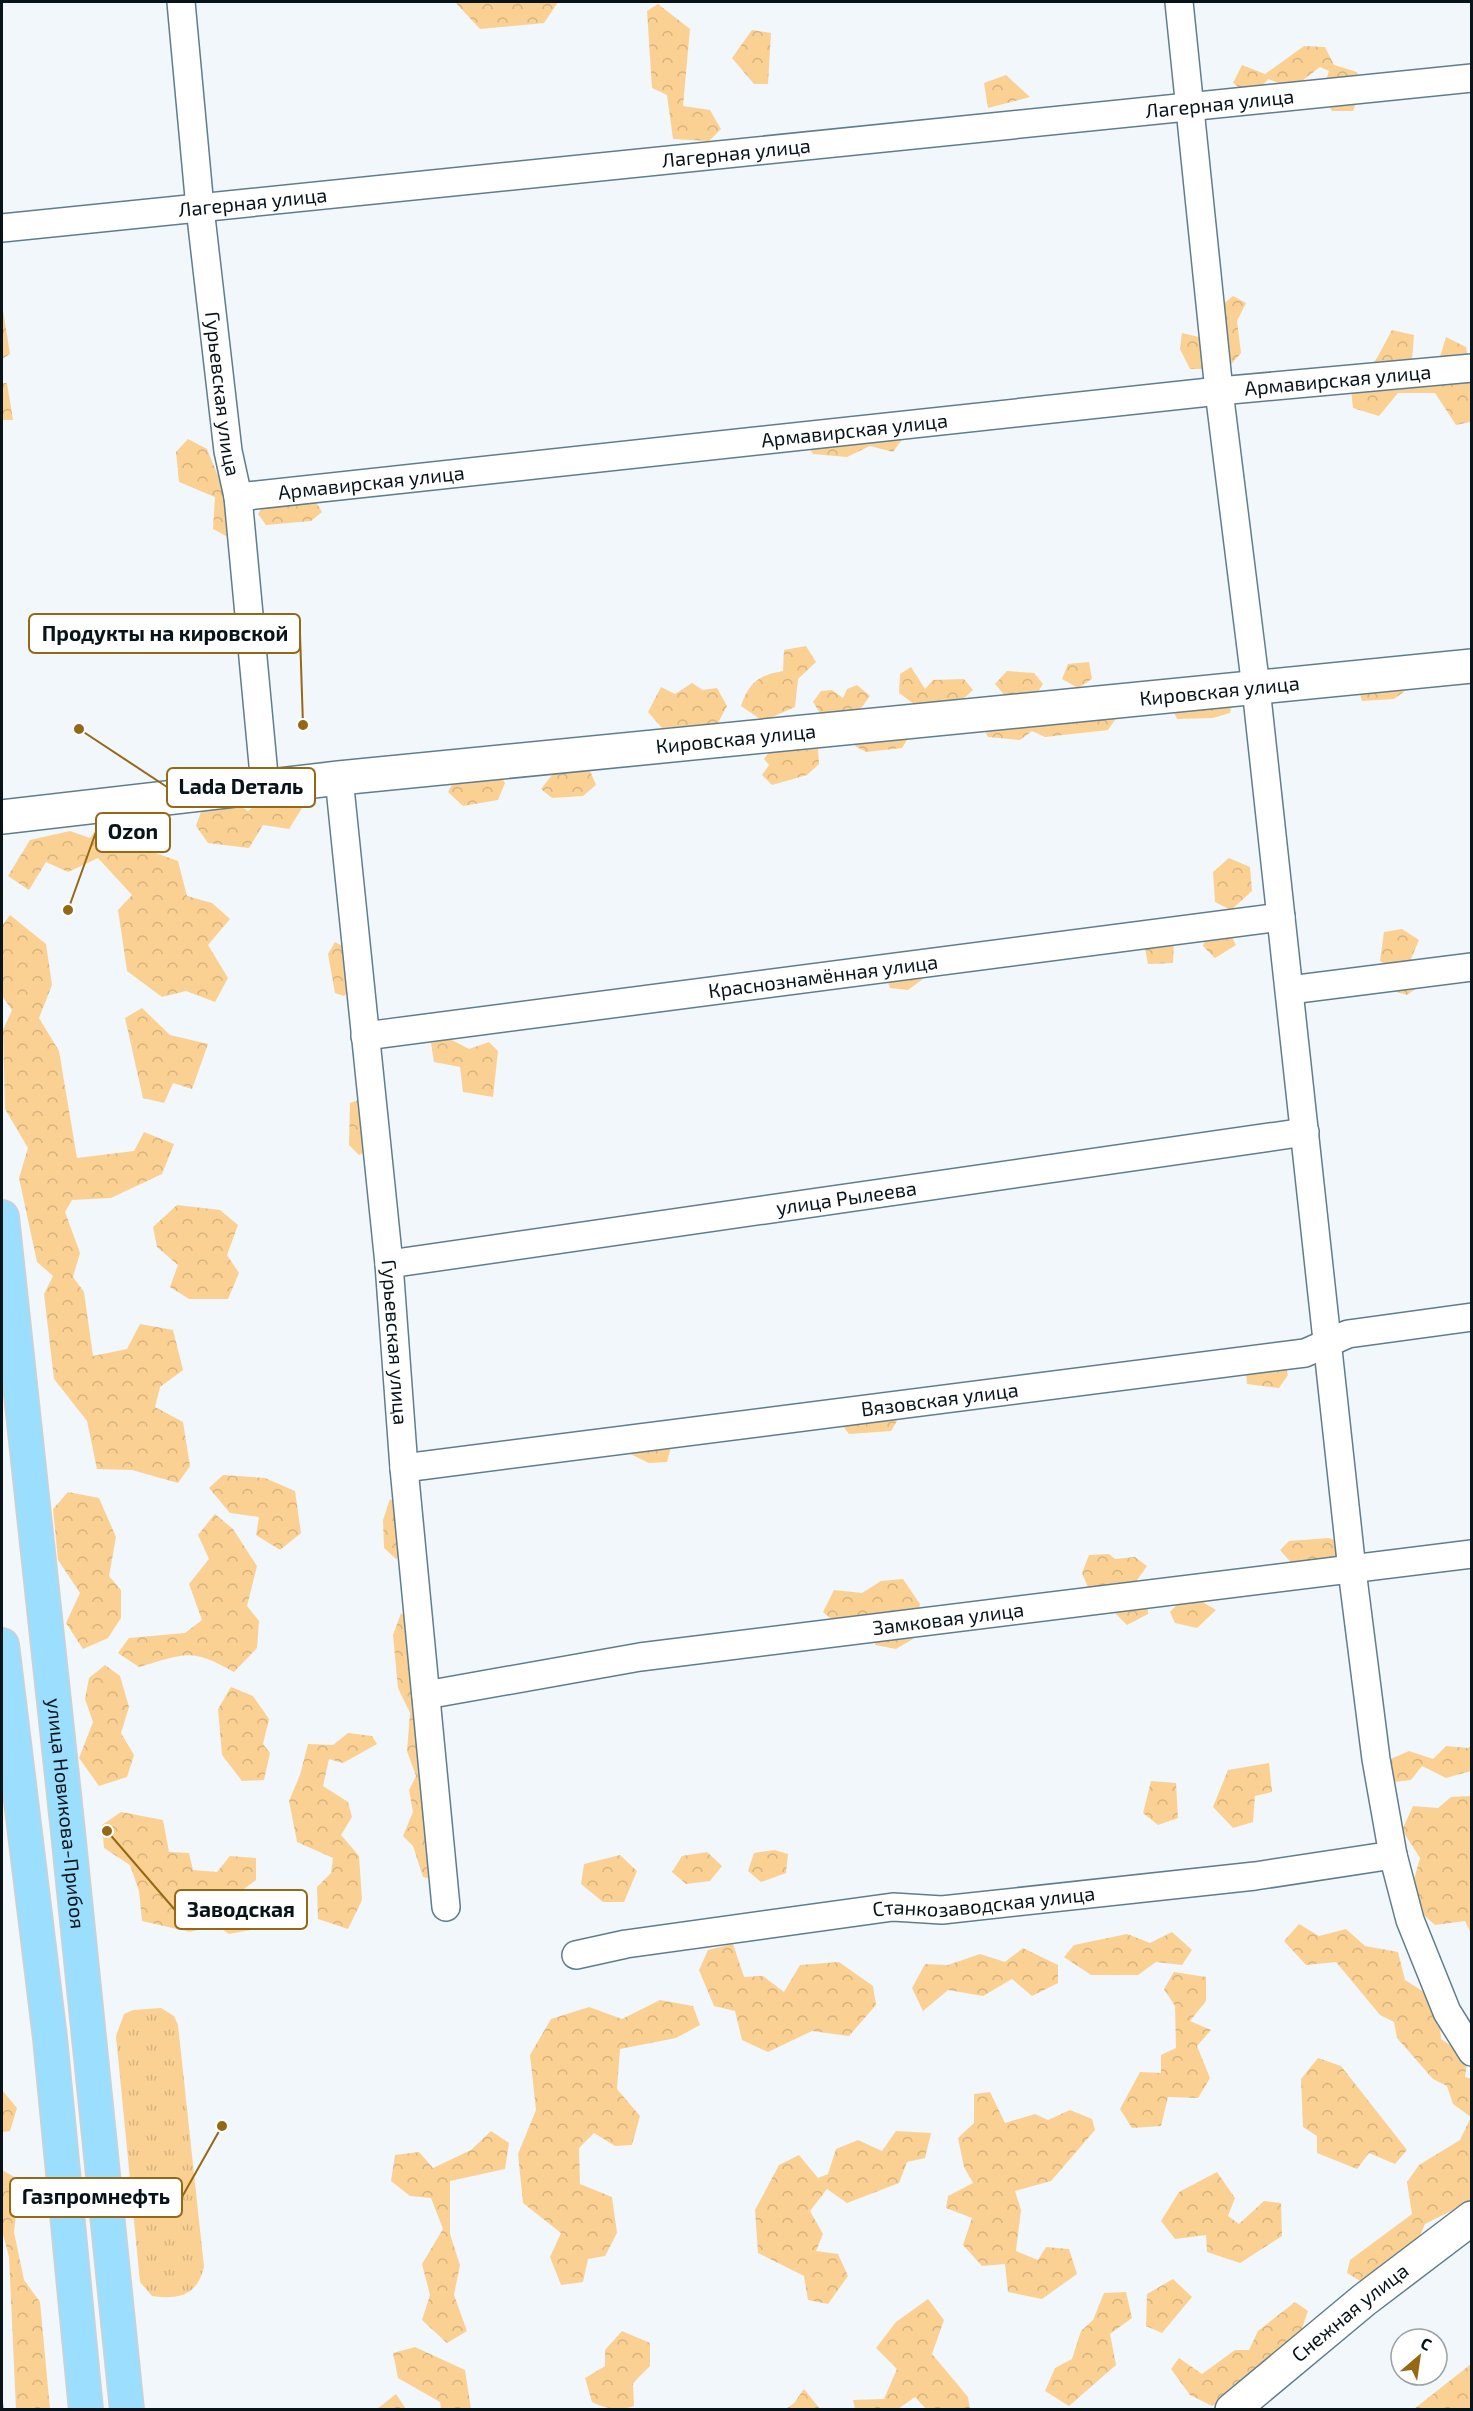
<svg xmlns="http://www.w3.org/2000/svg" width="1473" height="2411" font-family="'Exo 2',sans-serif">
	<style>
		.grass { fill: url(#grass-tufts) }
		.forest { fill: url(#forest-crowns) }
		.lines { fill: none; stroke-linecap: round; stroke-linejoin: round }
		.minor-casing { stroke: #607d8c; stroke-width: 30 }
		.tertiary-casing { stroke: #607d8c; stroke-width: 36 }
		.primary-casing { stroke: #ced0d1; stroke-width: 36 }
		.minor { stroke: #fff; stroke-width: 27 }
		.tertiary { stroke: #fff; stroke-width: 33 }
		.primary { stroke: #9bdefd; stroke-width: 33 }
		.tram { stroke: #778085; stroke-width: 1.5 }
		.labels { text-anchor: middle; stroke-width: 6; stroke-linejoin: round; paint-order: stroke }
		.street-label { font-size: 20px; fill: #08141a; stroke: #fff }
		.leader { fill: none; stroke: #956816; stroke-width: 2 }
		.callout-dot { fill: #956816; stroke: #fff; stroke-width: 2 }
		.callout { fill: #fff; stroke: #956816; stroke-width: 2 }
		.callout-label { font-size: 21px; text-anchor: middle; font-weight: bold; fill: #08141a }
	</style>
	<defs>
		<pattern id="grass-tufts" width="24" height="20" patternUnits="userSpaceOnUse" patternTransform="scale(1.5)"><rect width="24" height="20" fill="#fbd193"/><path d="M3 7l-1-3M5 7V3M7 7l1-3M15 17l-1-3M17 17v-4M19 17l1-3" fill="none" stroke="#d6b37e"/></pattern>
		<pattern id="forest-crowns" width="20" height="18" patternUnits="userSpaceOnUse" patternTransform="scale(1.5)"><rect width="20" height="18" fill="#fbd193"/><path d="M2 6a3 3 0 1 1 6 0M12 15a3 3 0 1 1 6 0" fill="none" stroke="#d6b37e"/></pattern>
	</defs>
	<rect width="100%" height="100%" fill="#f1f7fb"/>
	<path class="grass" d="M161 2008 174 2016 178 2025 204 2267C197 2295 180 2300 152 2296L140 2282 116 2036 124 2014 133 2010Z"/>
	<path class="forest" d="M455 2H558L544 23 480 29Z
		M658 4 690 29 683 106 710 110 721 129 709 141 673 139 667 95 652 88 647 11Z
		M752 30 771 33 768 84H754L732 58Z
		M1304 46 1325 47 1334 65 1357 72 1361 87 1353 111H1332L1322 93 1329 71 1320 67 1293 88 1268 79 1253 98 1233 83 1242 65 1265 74Z
		M1006 75 1030 97 988 108 984 83Z
		M1233 296 1246 303 1237 321 1241 353 1227 369H1190L1180 349 1182 333 1211 340 1217 309Z
		M2 304 10 354 2 359Z
		M1392 330 1414 335 1412 360 1440 357 1446 337 1466 347 1471 377 1470 422 1456 425 1435 393H1398L1379 416 1353 408 1351 390 1377 358Z
		M2 383H7L13 420H2Z
		M904 437 893 452 870 446 847 457 813 454 806 443Z
		M188 439 207 449 227 498 228 537 213 529 215 497 179 482 176 452Z
		M313 497 322 512 311 521 266 525 258 514 267 500Z
		M806 646 816 662 798 679 795 707 763 721 741 706C749 682 759 675 783 671L784 650Z
		M1089 662 1092 679 1078 688 1062 679 1068 664Z
		M911 667 925 689 933 680 964 679 973 690 959 703 914 704 899 693 900 674Z
		M1007 671 1034 673 1043 684 1035 696 1007 698 995 684Z
		M1400 681 1405 691 1394 699 1362 701 1357 685Z
		M692 683 703 690 717 688 727 706 718 723 662 728 648 712 661 687 675 694Z
		M857 685 870 696 859 711 820 713 813 702 821 691 832 690 843 698 847 689Z
		M1233 700 1230 713 1213 718 1177 719 1171 705Z
		M1117 717 1108 730 1045 737 1032 731 1020 740 988 737 982 725Z
		M863 732 911 734 902 748 866 752 855 746Z
		M818 749 819 764 807 775 772 785 762 775 769 765 764 759 770 751Z
		M498 771 505 783 498 800 463 806 448 792 458 774Z
		M590 771 596 785 583 796 552 798 541 789 552 775Z
		M292 795 302 808 289 829 263 825 249 848 208 843 196 826 204 803 227 798 248 811 265 798Z
		M99 825 121 827 150 851 178 861 187 896 212 903 230 919 208 945 228 978 215 1002 186 991 162 997 127 971 118 910 132 895 98 858 68 872 46 862 29 890 8 876 30 840 70 831 90 838Z
		M1229 858 1250 867 1252 891 1231 910 1215 902 1213 872Z
		M10 915 46 944 52 985 39 1018 59 1051 77 1158 134 1151 144 1132 174 1144 162 1174 111 1198 72 1200 65 1212 80 1253 73 1277 84 1292 93 1356 127 1349 140 1324 173 1330 183 1370 160 1387 155 1407 183 1422 190 1466 178 1483 132 1470 97 1469 87 1421 54 1379 44 1294 53 1276 37 1262 19 1178 28 1148 5 1109 3 1030 12 1010 2 996V926Z
		M1227 928 1236 945 1215 958 1203 946 1208 931Z
		M1402 929 1419 940 1411 959 1422 969 1420 986 1407 995 1390 990 1392 968 1380 961 1384 932Z
		M1174 937 1173 963 1148 964 1144 942Z
		M335 942 352 951 354 986 344 996 335 993 328 954Z
		M914 961 923 979 908 990 890 988 885 974Z
		M142 1008 170 1035 208 1044 192 1089 173 1083 164 1103 143 1098 125 1018Z
		M450 1039 469 1049 489 1042 498 1051 493 1097 463 1092 460 1067 434 1062 431 1043Z
		M364 1098 371 1149 359 1155 349 1145 350 1103Z
		M177 1205 220 1210 238 1225 227 1255 239 1273 228 1299H189L170 1287 178 1265 157 1247 153 1227Z
		M1284 1363 1288 1375 1279 1388 1247 1384 1246 1371Z
		M902 1412 891 1431 849 1434 839 1421Z
		M673 1440 667 1462 649 1463 622 1450Z
		M223 1475 265 1478 295 1491 301 1533 280 1550 256 1535 259 1517 230 1513 209 1488Z
		M68 1492 99 1498 116 1537 109 1576 121 1590V1618L108 1638 83 1649 66 1623 80 1593 58 1560 53 1509Z
		M390 1499 402 1506 408 1549 396 1559 384 1548 383 1520Z
		M215 1514 233 1529 257 1566 247 1606 259 1621 257 1648 234 1672C190 1647 185 1654 139 1667L118 1653 129 1638 185 1633 202 1620 189 1584 209 1559 198 1535Z
		M1329 1538 1343 1543 1334 1564 1295 1567 1280 1550 1289 1541Z
		M1109 1554 1115 1559 1135 1557 1147 1566 1135 1583 1147 1592 1148 1614 1127 1625 1114 1612 1119 1592H1090L1082 1573 1089 1555Z
		M903 1579 920 1604 913 1639 896 1649 875 1645 876 1619 839 1626 823 1612 834 1590 862 1593 881 1581Z
		M1185 1596 1201 1601 1216 1610 1197 1628 1175 1623 1170 1612Z
		M401 1613 416 1622 444 1704 427 1727 435 1880 423 1877 413 1846 403 1836 413 1812 409 1790 416 1776 407 1751 410 1713 398 1688 393 1635Z
		M105 1665 120 1676 129 1707 121 1733 134 1755 127 1777 99 1786 79 1758 93 1722 85 1699 89 1678Z
		M231 1687 253 1696 269 1719 263 1744 270 1753 264 1780 242 1781 222 1755 218 1709Z
		M348 1733 372 1736 377 1744 343 1763 329 1759 323 1786 348 1802 352 1817 341 1835 359 1856 362 1900 348 1929 318 1919 317 1887 331 1873 333 1858 297 1842 289 1801 300 1775 308 1744 333 1745Z
		M1446 1746 1468 1748 1471 1746V1771L1446 1778 1422 1766 1411 1780 1394 1782 1386 1761 1409 1751 1433 1759Z
		M1269 1763 1272 1792 1255 1796 1253 1822 1233 1828 1213 1807 1228 1770Z
		M1151 1781 1176 1783 1178 1818 1158 1825 1143 1813Z
		M1471 1796V1933L1465 1921 1435 1925 1408 1901 1420 1858 1402 1830 1413 1806 1438 1808 1451 1797Z
		M121 1812 163 1820 169 1852 189 1853 193 1870 217 1872 230 1856 256 1858V1880L240 1892 243 1904 261 1915 256 1929 229 1934 216 1925 190 1932 142 1921 139 1891 130 1865 104 1848 102 1825Z
		M775 1850 788 1854 786 1873 761 1882 748 1871 754 1853Z
		M707 1852 722 1866 710 1881 686 1884 672 1872 682 1856Z
		M620 1855 637 1871 624 1902H603L581 1884 584 1864Z
		M1299 1924 1319 1936 1346 1929 1365 1946 1398 1952 1405 1980 1438 2001 1441 2039 1468 2057 1465 2077 1472 2079 1471 2201 1425 2224 1415 2248 1367 2285 1347 2273 1350 2260 1412 2214 1407 2182 1419 2165 1460 2140 1471 2117 1453 2104 1447 2086 1433 2079 1397 2038 1394 2022 1380 2015 1336 1962 1306 1965 1284 1941Z
		M1172 1932 1192 1950 1182 1965 1156 1962 1138 1975H1091L1064 1957 1074 1945 1127 1934 1150 1943Z
		M733 1944 744 1977 763 1976 784 1992 800 1965 839 1962 873 1986 876 2005 849 2036 812 2031 768 2052 742 2040 735 2011 714 2006 699 1970 708 1950Z
		M1023 1948 1058 1965V1983L1032 1996 1012 1979 983 1996 948 1990 923 2011 912 1988 925 1964 948 1965 980 1954 1005 1962Z
		M1174 1972 1206 1977V2001L1190 2021 1211 2030 1197 2046 1210 2078 1198 2098 1168 2097 1161 2126 1132 2128 1120 2109 1140 2072 1161 2073V2055L1176 2048 1175 2006 1164 1989Z
		M660 2000 693 2006 700 2025 676 2038 620 2049 617 2089 640 2116 632 2145 615 2146 594 2133 579 2148 580 2184 612 2197 617 2233 605 2256 588 2259 583 2282 561 2285 550 2257 561 2233 523 2203 518 2154 536 2110 530 2055 551 2019 589 2007 622 2019Z
		M1318 2058 1341 2066 1407 2150 1395 2164 1369 2153 1357 2169 1317 2153V2136L1303 2127 1301 2079Z
		M2 2090 17 2108 10 2131 2 2132Z
		M990 2092 1005 2123 1035 2114 1048 2120 1070 2110 1092 2119 1095 2130 1051 2181 1015 2191 1021 2210 1016 2251 1038 2260 1046 2247 1069 2249 1077 2274 1042 2299 1008 2292 1005 2264 982 2266 963 2245 972 2218 946 2208 948 2196 973 2183 964 2167 958 2138 974 2123V2094Z
		M491 2131 509 2143 505 2169 450 2181V2234L460 2265 454 2295 467 2331 447 2343 422 2320 430 2295 422 2264 443 2229 431 2198 410 2196 391 2181 395 2155 419 2152 433 2168 471 2150Z
		M896 2131 931 2133 925 2158 907 2162 899 2183 847 2203 827 2189 810 2211 823 2234 816 2251 838 2254 848 2276 828 2304 808 2300 804 2276 758 2253 755 2210 779 2165 799 2155 818 2178 828 2174 836 2149 858 2140 882 2151Z
		M2 2170 20 2180 14 2232 24 2280 40 2302 50 2409H16L9 2257 2 2230Z
		M1217 2172 1235 2198 1228 2216 1239 2224 1264 2201 1281 2203 1282 2236 1240 2263 1207 2252 1206 2235 1175 2239 1161 2221 1179 2192Z
		M1173 2279 1192 2297 1162 2333 1146 2326 1147 2294Z
		M1126 2292 1132 2318 1110 2334 1116 2365 1069 2406 1045 2391 1055 2368 1072 2359 1081 2331 1093 2320 1104 2293Z
		M928 2299 944 2320 932 2354 968 2397 970 2409H926L915 2397 898 2409H855L853 2400 884 2399 897 2369 876 2348 896 2322Z
		M1295 2302 1308 2311 1299 2337 1249 2387 1212 2406 1190 2395 1171 2369 1179 2358 1202 2374 1235 2350H1249L1258 2331Z
		M622 2331 650 2343V2366L633 2383 634 2406C620 2411 605 2409 592 2402L585 2378 605 2366V2350Z
		M415 2347 465 2370 471 2409H441L440 2402 398 2378 393 2353Z
		M1471 2364V2409H1414Z
		M804 2389 820 2409H786L794 2403Z
		M396 2394 406 2409H377Z"/>
	<g class="lines">
		<g class="minor-casing">
			<g id="minor">
				<path id="s1" d="M181 2 200 208 228 451 238 497 265 786"/>
				<path d="M1179 2 1219 391 1256 688 1352 1570 1376 1759 1393 1855 1410 1920 1447 2012 1472 2052"/>
				<path id="s2" d="M2 228 1472 78"/>
				<path id="s3" d="M238 497 1219 391 1472 368"/>
				<path id="s4" d="M339 778 389 1264 404 1468 446 1907"/>
				<path d="M1290 990 1472 967"/>
				<path id="s5" d="M365 1036 1281 917"/>
				<path id="s6" d="M389 1264 1305 1132"/>
				<path id="s7" d="M404 1468 1305 1353 1348 1334 1472 1317"/>
				<path id="s8" d="M426 1695 640 1657 1472 1554"/>
				<path id="s9" d="M576 1955 626 1944 893 1907 942 1910 1255 1876 1393 1855"/>
			</g>
		</g>
		<g class="tertiary-casing">
			<g id="tertiary">
				<path id="s10" d="M2 817 339 778 1472 666"/>
				<path id="s11" d="M1232 2410 1364 2300 1472 2218"/>
			</g>
		</g>
		<g class="primary-casing">
			<g id="primary">
				<path id="s12" d="M2 1217 68 1832 127 2410"/>
				<path d="M2 1645 50 2038 86 2410"/>
			</g>
		</g>
		<use href="#minor" class="minor"/>
		<use href="#tertiary" class="tertiary"/>
		<use href="#primary" class="primary"/>
		<path class="tram" d="M2 2400 3 2410"/>
	</g>
	<g class="labels">
		<g class="street-label">
			<text dy="7" stroke="none"><textPath href="#s2" startOffset="1224">Лагерная улица</textPath></text>
			<text dy="7" stroke="none"><textPath href="#s2" startOffset="738">Лагерная улица</textPath></text>
			<text dy="7" stroke="none"><textPath href="#s2" startOffset="252">Лагерная улица</textPath></text>
			<text dy="7" stroke="none"><textPath href="#s3" startOffset="1106">Армавирская улица</textPath></text>
			<text dy="7" stroke="none"><textPath href="#s1" startOffset="394">Гурьевская улица</textPath></text>
			<text dy="7" stroke="none"><textPath href="#s3" startOffset="620">Армавирская улица</textPath></text>
			<text dy="7" stroke="none"><textPath href="#s3" startOffset="134">Армавирская улица</textPath></text>
			<text dy="7" stroke="none"><textPath href="#s10" startOffset="1224">Кировская улица</textPath></text>
			<text dy="7" stroke="none"><textPath href="#s10" startOffset="738">Кировская улица</textPath></text>
			<text dy="7" stroke="none"><textPath href="#s5" startOffset="462">Краснознамённая улица</textPath></text>
			<text dy="7" stroke="none"><textPath href="#s6" startOffset="462">улица Рылеева</textPath></text>
			<text dy="7" stroke="none"><textPath href="#s4" startOffset="567">Гурьевская улица</textPath></text>
			<text dy="7" stroke="none"><textPath href="#s7" startOffset="540">Вязовская улица</textPath></text>
			<text dy="7" stroke="none"><textPath href="#s8" startOffset="528">Замковая улица</textPath></text>
			<text dy="7" stroke="none"><textPath href="#s12" startOffset="600">улица Новикова-Прибоя</textPath></text>
			<text dy="7" stroke="none"><textPath href="#s9" startOffset="412">Станкозаводская улица</textPath></text>
			<text dy="7" stroke="none"><textPath href="#s11" startOffset="153">Снежная улица</textPath></text>
		</g>
	</g>
	<path class="leader" d="M303 725L300 634M79 729L167 787M68 910L96 832M107 1831L175 1910M222 2126L182 2197"/>
	<g class="callout-dot">
		<circle cx="303" cy="725" r="6"/>
		<circle cx="79" cy="729" r="6"/>
		<circle cx="68" cy="910" r="6"/>
		<circle cx="107" cy="1831" r="6"/>
		<circle cx="222" cy="2126" r="6"/>
	</g>
	<g class="callout">
		<rect x="29" y="614" width="271" height="39" rx="6"/>
		<rect x="167" y="768" width="148" height="39" rx="6"/>
		<rect x="96" y="813" width="74" height="39" rx="6"/>
		<rect x="175" y="1890" width="132" height="39" rx="6"/>
		<rect x="10" y="2178" width="172" height="39" rx="6"/>
	</g>
	<g class="callout-label">
		<text x="165" y="641">Продукты на кировской</text>
		<text x="241" y="794">Lada Dеталь</text>
		<text x="133" y="839">Ozon</text>
		<text x="241" y="1917">Заводская</text>
		<text x="96" y="2204">Газпромнефть</text>
	</g>
	<rect width="1473" height="2411" fill="none" stroke="#08141a" stroke-width="6"/>
	<g transform="translate(1419 2357) rotate(29)"><circle r="28" fill="#ffffff" stroke="#9ca1a3" stroke-width="1.5"/>
	<path d="M0-4.5L10 22L0 15L-10 22Z" fill="#956816"/>
	<text y="-9" font-size="16" font-weight="bold" text-anchor="middle" fill="#08141a">С</text>
	</g>
</svg>
